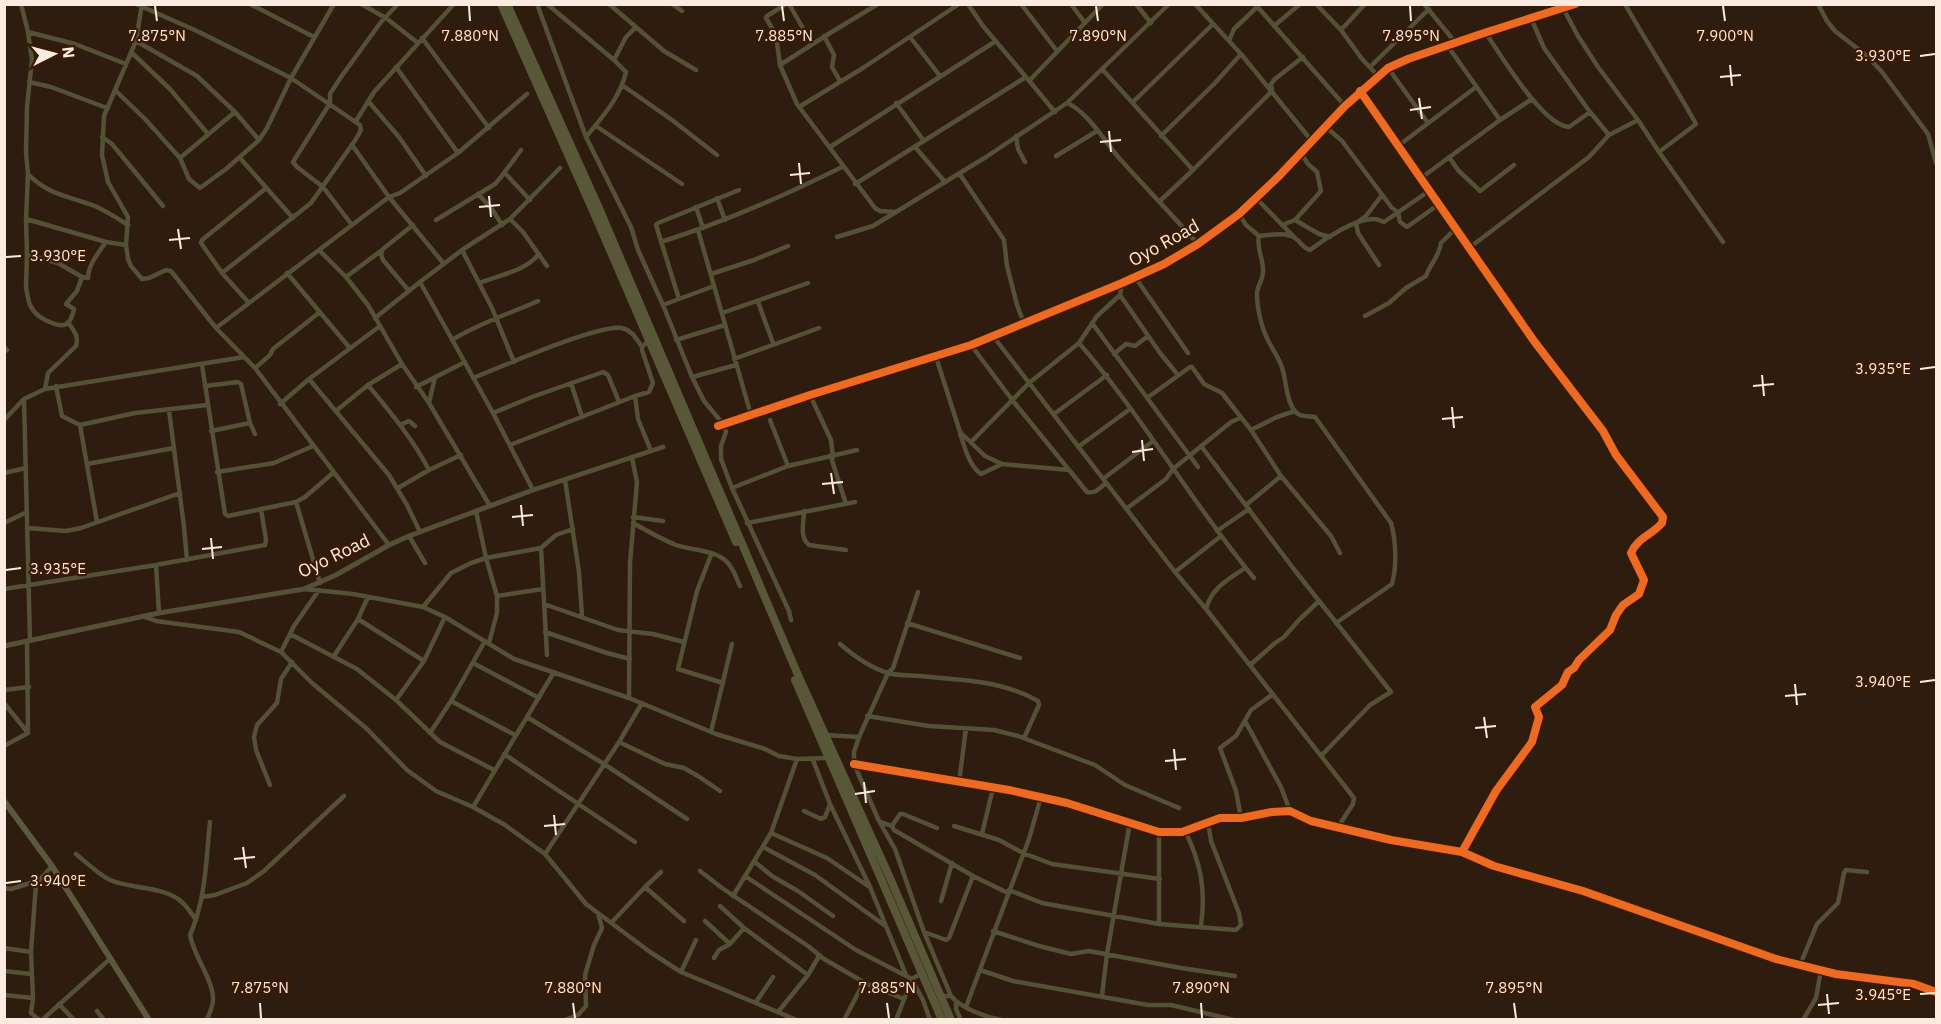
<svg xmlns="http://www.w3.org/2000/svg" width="1941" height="1024" font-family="'IBM Plex Sans',sans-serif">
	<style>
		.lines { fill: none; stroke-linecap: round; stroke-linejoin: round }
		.minor { stroke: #545137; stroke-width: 4.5 }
		.tertiary { stroke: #545137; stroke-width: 5 }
		.secondary { stroke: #5b583d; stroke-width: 6 }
		.motorway { stroke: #585839; stroke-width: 8 }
		.cycleway-casing { stroke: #3b1a01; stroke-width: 11 }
		.cycleway { stroke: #ed6a23; stroke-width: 8 }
		.ticks { fill: none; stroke: #faebe1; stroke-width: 2 }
		.labels { text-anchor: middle; stroke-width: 4.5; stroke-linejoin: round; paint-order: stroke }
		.street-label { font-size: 18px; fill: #faebe1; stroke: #3b1a01 }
		.ticks-label { font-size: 15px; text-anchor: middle; fill: #faebe1; stroke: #3b1a01; stroke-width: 4.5; stroke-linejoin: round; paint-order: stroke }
	</style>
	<rect width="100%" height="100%" fill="#2e1c0e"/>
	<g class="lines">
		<path class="minor" d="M21 4 28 32 32 60 27 107 26 153 28 174 26 219 27 255 26 287C27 293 28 300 30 305 35 315 42 319 52 323 66 329 71 323 74 309L66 304 77 291 82 277
			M136 4 197 31 291 78 360 125 361 130 356 139 311 203 222 273
			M142 4 136 41 104 116 102 155 108 182 128 217 126 245 128 259 131 266 142 279 149 278 166 270 171 271 216 328 255 368 389 545
			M250 4 314 37
			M361 4 386 18 418 43
			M537 4 586 137 631 227 638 250 663 305 692 377 704 401 724 425 726 432 721 446V459L732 488 789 611 791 620
			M547 4 614 60 626 72C620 98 602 117 586 137
			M609 4 664 51 696 70
			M672 4 682 11
			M786 4 767 16 766 18 776 35 780 65 797 104 875 208 880 211 896 212
			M789 4 812 44
			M968 4 983 26 1026 77
			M1021 4 1057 51
			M1071 4 1085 23
			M1136 4 1151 23
			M1195 4 1241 54 1311 140
			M1255 4 1345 106
			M1316 4 1341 30 1362 59 1378 76
			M1424 4 1455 42
			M1563 4V8L1578 36 1598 67 1638 120 1659 152 1723 242
			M1625 4C1648 45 1674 84 1696 124L1659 152
			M1818 4 1827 21 1835 31 1867 56 1882 72 1928 134 1936 163
			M1531 18 1544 48 1590 112 1609 135
			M1274 26 1300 4
			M1341 30 1365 4
			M28 32 75 44 126 64
			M1485 32C1501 55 1542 125 1569 127L1590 112
			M824 36 834 55 832 67 840 81
			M910 37 940 76
			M422 38 489 128
			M136 41 197 76 235 112 259 140
			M1229 41 1234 29 1257 7
			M1447 45 1500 120
			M131 52 170 89 208 134
			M614 60 626 37 636 27
			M780 65 830 33 878 4
			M396 67 458 153
			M1370 67 1429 9
			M1388 68 1428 123
			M1102 69 1193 170 1160 201
			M1029 81 1103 4
			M29 82 51 87 107 108
			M622 85 672 120 717 155
			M115 90 145 119 180 158 189 179 200 188 226 169 259 140 267 128 291 78 334 4
			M1360 91 1534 341 1603 431 1616 455 1663 517 1662 523C1652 535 1637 538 1631 553L1644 580 1639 594 1623 605 1616 615 1610 630 1579 660 1574 668 1568 672 1562 685 1535 707 1539 717 1532 742 1496 791 1462 852
			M368 101 399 137 426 176
			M1133 102 1213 24
			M896 103 924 141
			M1067 103 1169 4
			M799 107 863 68 959 4
			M356 121 374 92 454 4
			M596 126 682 184
			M1326 127 1342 141 1392 208 1398 212 1400 222 1407 227 1438 205
			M1016 136 1018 149 1025 162
			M1161 136 1215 83 1241 54
			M102 137 112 144 163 206
			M352 145 389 197 444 264
			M1398 146 1476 87
			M830 147 996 41
			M915 147 945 182
			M1056 156 1097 131
			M1449 157 1458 170 1480 191 1514 165
			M180 158 235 112
			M240 158 293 218
			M1193 170 1272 91 1271 84 1275 79 1303 57
			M505 173 530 200
			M959 173 1004 240 1007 266 1017 305 1024 323
			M28 174C48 195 69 196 95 206 106 211 117 218 128 225
			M1421 178 1500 120 1532 99
			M855 184 1026 77 1055 112
			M478 194 492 209 502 225
			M717 198 725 220
			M1256 198 1294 237
			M696 207 703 228
			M1239 214 1246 225 1259 236C1256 248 1264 260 1263 272 1263 280 1257 286 1257 294 1257 307 1261 326 1267 338 1272 350 1280 358 1283 371 1286 381 1287 407 1298 414 1302 417 1310 416 1315 417L1391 523C1396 540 1397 566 1392 584L1336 623
			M26 219 106 242 126 245
			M510 219 523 232 547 266
			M436 220 495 184 501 177 521 150
			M1295 220 1319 234 1330 237
			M352 225 323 187 297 167 293 162 330 103V94L341 77 381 22 398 4
			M1282 225 1295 220 1321 191 1317 172 1308 164 1300 152
			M698 230 751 415
			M1259 236C1269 235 1286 232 1295 238 1301 242 1303 248 1310 250 1324 239 1356 218 1374 219 1378 219 1381 221 1384 222L1429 191
			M837 237 873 226 986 157 1067 103C1087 111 1106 143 1120 159 1146 188 1173 216 1198 244
			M661 242C724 222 784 196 842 167
			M1469 248 1589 157 1609 135 1638 120
			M319 250 346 277 368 305 402 364 429 403 490 506
			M462 250 492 308 514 362
			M27 255 58 263 82 277 88 278C88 265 99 252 106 242
			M1379 265 1358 233 1356 223 1366 216 1382 195
			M287 273 349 347
			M711 274 754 260 788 246
			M346 277 382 250
			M1135 277 1188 353
			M479 283C499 275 524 272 539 254
			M409 291 383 260 381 254 383 249 413 225
			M1120 295 1160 353 1178 375
			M679 299 714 286
			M758 302 773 343
			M249 303 222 273 201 243 202 240 265 189
			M663 305 679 299 656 225 658 223 739 190
			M722 313 808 283
			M1365 316 1389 303 1406 288 1426 276C1430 264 1439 257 1441 243L1455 229
			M375 318 420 282
			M1092 323 1198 467
			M216 328 389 197 400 193 458 153 527 94
			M993 336 1175 572 1206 609 1354 798 1353 804 1338 827
			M452 340C479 323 509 314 538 301
			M676 340 725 325
			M1079 343C1143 417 1192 503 1254 578
			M971 345 1013 401 1087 492C1095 494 1100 488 1106 483
			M4 347 7 350 4 352
			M1114 354 1126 344 1135 346 1148 336
			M936 357 960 432 985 456 1002 464 1069 470
			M734 359 819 328
			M202 365 225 514 228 516 296 502 305 497 334 472
			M255 368 270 355 273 349 320 312
			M692 377 736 365
			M473 378C501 367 598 324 622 328 632 330 637 340 642 347
			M309 379 389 475 407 505 420 532
			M571 383 582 417
			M368 385C390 412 413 439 429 470
			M56 386 62 416 80 425 135 413 207 405
			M205 386 238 382 241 384 250 423 255 434
			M416 387 465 362
			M45 389 48 373 76 346C79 336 74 331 68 322
			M810 395 831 440 833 457
			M635 396 638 419 651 451
			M1147 398 1190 367H1192L1204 384 1222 393 1251 430 1281 476 1331 536 1340 553
			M24 399 30 641
			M429 403 435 377
			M280 404 309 379 380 326
			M169 410 184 527 187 560
			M336 411 368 385 402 364
			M493 413 532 397 603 372 608 375 619 402
			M1054 414 1107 375
			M4 420 24 399 45 389 244 357
			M770 420 788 466
			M80 425 97 522
			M400 425 409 421 415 426
			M1251 430 1277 417 1295 411
			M211 431 250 423
			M960 434C965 447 969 466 981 474L1002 464
			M971 442 1029 383 1079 343 1097 316 1120 295 1122 283
			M510 445 635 396 649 392 653 383 642 350V347L649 340
			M1201 446 1293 568 1391 692 1370 705 1321 756
			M1078 447 1130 409
			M831 457 846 504
			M87 464 174 448
			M217 472 274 463 313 446
			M4 473 26 468
			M1103 479 1153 441
			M565 480 579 572 582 616
			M398 488 429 470 461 455
			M732 488 788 466 857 450
			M533 490 493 413 420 282 462 250 510 219 560 168
			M296 502 320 583
			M1246 505 1281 476
			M1126 509 1166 479 1173 469 1231 422 1240 418
			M476 511 486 558 497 596V613L489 643
			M804 511C804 522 799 537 809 545L846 550
			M633 517 663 521
			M4 523 27 512
			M633 523C647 531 661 539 676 545 690 550 715 550 726 561 733 567 736 577 740 586
			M747 523 855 502
			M27 528 66 531 81 528 180 493
			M1217 531 1249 509
			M409 536 425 563
			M541 548 547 655
			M711 555 697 591 678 669 723 683
			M156 565 159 613
			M1175 572 1221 536
			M4 589 156 565 265 545 266 540 261 509
			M304 589 353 594 423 607 445 617 514 659 629 698 716 734 765 749 779 756 797 759 827 758
			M918 592 893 668 888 673 859 737 854 752V764L879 821 895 849 924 932 951 996H941
			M497 596 543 589
			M544 604 618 630 653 634 684 642
			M423 607 451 573 471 563 486 558 541 548 556 535 573 529
			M1206 609C1212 587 1228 580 1245 568
			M145 617 156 621 186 625 239 632 281 652 312 683 366 728 407 770 436 791 473 807 505 825 545 854 586 904 650 952 681 972 797 1020
			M358 619 424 661
			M907 623 1020 658
			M545 632 607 653 630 659
			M290 634 357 669 396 700 440 742 494 770
			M27 642 28 733
			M840 644C854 656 870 668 888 673 898 676 910 675 920 676 965 681 998 679 1038 701L1039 705 1024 738
			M281 652 294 626 319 590
			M334 656 358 619 368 597
			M473 663 539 698
			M1250 665 1275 643 1284 637 1299 620 1319 601
			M4 690 29 687
			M629 698 630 563 637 482 632 458
			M396 700 424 661 445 617
			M451 701 515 735
			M4 703 28 733
			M867 716 929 726 994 730 1018 736 1095 765 1125 785 1179 808
			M527 717 604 764 687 819
			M1245 721 1281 787 1290 811
			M711 732 732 644
			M430 733 451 701 485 641
			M826 735 859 737
			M619 742 665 764 684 768 698 776 720 791
			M4 746 28 733
			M504 754 635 842
			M813 760 830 804 870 887 906 975
			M854 764 1009 790 1067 803 1159 832H1182L1220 818H1241L1272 812 1290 811 1311 821 1391 840 1462 852 1494 866 1583 891 1776 959 1836 974 1914 984 1936 992
			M959 783 966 728
			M270 785 256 750 254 737 257 725 277 703 281 679 292 662
			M473 807 554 672
			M804 811 821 819 825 817 830 804
			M1241 818 1236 791 1220 748 1236 736 1251 710 1273 694
			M880 822 892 826 894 830 973 876 1008 893
			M892 826 900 814H903L937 828
			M954 826 999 840 1023 853 1052 864 1160 879
			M1185 831C1201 863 1206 890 1201 926
			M771 833 827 858 868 886
			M982 834 993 788
			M763 847 815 875 884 925
			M76 854C87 863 98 874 110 880 131 889 159 886 178 899 186 904 191 913 196 920
			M545 854 619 742 642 703
			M755 862 772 876 798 891 833 916
			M700 871 722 888 808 946 824 959 867 984 904 999
			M745 876 856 950 912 979
			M645 887 684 921
			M4 888 11 889 37 881
			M1009 890 1042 903 1159 924 1236 930 1241 925 1239 913 1211 841 1208 822
			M733 896 771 833 797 759
			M202 897 215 895 247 883 264 871 344 796
			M941 901 952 863
			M720 906 744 928 808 975
			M705 921 730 944
			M612 922 645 887 661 872
			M1159 924V832
			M993 931 1039 946 1071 954 1089 951 1181 968 1235 976
			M924 932 946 940 949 938 973 876
			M4 948 31 952
			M714 958 719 950 730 944 744 928
			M1800 965 1817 924 1838 903 1844 873 1846 870 1867 872
			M980 970 1013 981 1148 1005H1171L1234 1020
			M4 971 31 974
			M681 972 696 940
			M912 980 923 1000 930 1020
			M4 995 33 998
			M1102 995 1107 954 1130 822
			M951 996C962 1009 986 1017 1002 1020
			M956 1001V1009L961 1020
			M756 1002 773 977
			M59 1004 74 1020
			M966 1007 1029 839 1041 797
			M97 1011 104 1020
			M778 1012 808 975 819 956
			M39 1020 31 1013 33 998 31 952 36 884 52 866
			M42 1020 111 958
			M207 1020C209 1013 213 1007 213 1000 214 981 194 957 190 935 206 899 206 860 210 822
			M565 1020 578 1015 586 1006 585 975 594 945 602 928 598 913
			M844 1020 864 982
			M896 1020 912 979 922 973
			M1803 1020 1816 998 1821 970"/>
		<path class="tertiary" d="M718 426 810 395 971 345 1122 283 1164 264 1198 244 1239 214 1279 176 1345 106 1388 68 1408 59 1478 35 1575 4
			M4 646 159 613 304 589 336 575 389 545 409 536 533 490 663 447"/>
		<path class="secondary" d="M4 801 52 866 149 1020"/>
		<path class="motorway" d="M501 4 594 213 736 542
			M507 4 598 206 798 675 890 878 951 1020
			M795 680 942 1020"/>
		<g class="cycleway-casing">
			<path id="cycleway" d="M1360 91 1534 341 1603 431 1616 455 1663 517 1662 523C1652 535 1637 538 1631 553L1644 580 1639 594 1623 605 1616 615 1610 630 1579 660 1574 668 1568 672 1562 685 1535 707 1539 717 1532 742 1496 791 1462 852
				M718 426 810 395 971 345 1122 283 1164 264 1198 244 1239 214 1279 176 1345 106 1388 68 1408 59 1478 35 1575 4
				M854 764 1009 790 1067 803 1159 832H1182L1220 818H1241L1272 812 1290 811 1311 821 1391 840 1462 852 1494 866 1583 891 1776 959 1836 974 1914 984 1936 992"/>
		</g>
		<use href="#cycleway" class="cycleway"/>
	</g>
	<path class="ticks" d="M155 6 157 21M469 6 470 21M782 6 784 21M1096 6 1098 21M1410 6 1411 21M1723 6 1725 21M1920 56 1935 54M1730 65 1732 86M1720 77 1741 75M1419 98 1422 119M1410 110 1431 107M1109 131 1111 152M1100 142 1121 140M799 163 801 184M790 175 810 173M489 196 491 217M479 207 500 205M178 229 181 249M169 240 190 238M6 257 21 256M1920 369 1935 367M1762 375 1764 396M1753 386 1774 384M1452 407 1454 428M1442 419 1463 417M1142 440 1144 461M1132 452 1153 449M831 473 834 494M822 484 843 482M521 505 523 526M512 517 533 515M211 538 213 559M202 549 222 547M6 570 21 568M1920 682 1935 680M1795 684 1797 705M1785 696 1806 694M1484 717 1487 738M1475 728 1496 726M1174 749 1176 770M1165 761 1186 759M864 782 866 803M855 794 875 791M554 815 556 835M544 826 565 824M243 847 246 868M234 859 255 857M6 883 21 881M1827 994 1829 1014M1920 994 1935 993M260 1003 261 1018M573 1003 575 1018M887 1003 889 1018M1201 1003 1202 1018M1514 1003 1516 1018M1818 1005 1839 1003"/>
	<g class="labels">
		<g class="street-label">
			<text transform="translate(1164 243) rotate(-29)" y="6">Oyo Road</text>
			<text transform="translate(334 556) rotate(-26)" y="6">Oyo Road</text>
		</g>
	</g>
	<g class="ticks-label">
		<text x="157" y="41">7.875°N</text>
		<text x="470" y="41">7.880°N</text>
		<text x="784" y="41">7.885°N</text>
		<text x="1098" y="41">7.890°N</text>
		<text x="1411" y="41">7.895°N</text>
		<text x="1725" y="41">7.900°N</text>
		<text x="1883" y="61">3.930°E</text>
		<text x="58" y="261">3.930°E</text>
		<text x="1883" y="374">3.935°E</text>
		<text x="58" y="574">3.935°E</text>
		<text x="1883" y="687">3.940°E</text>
		<text x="58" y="886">3.940°E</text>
		<text x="260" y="993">7.875°N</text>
		<text x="573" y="993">7.880°N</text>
		<text x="887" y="993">7.885°N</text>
		<text x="1201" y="993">7.890°N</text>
		<text x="1514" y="993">7.895°N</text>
		<text x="1883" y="1000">3.945°E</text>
	</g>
	<rect width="1941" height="1024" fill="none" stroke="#faebe1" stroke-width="12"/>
	<g transform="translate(54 54) rotate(84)" stroke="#3b1a01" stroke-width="4.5" paint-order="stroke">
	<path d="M0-4.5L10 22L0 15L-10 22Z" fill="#faebe1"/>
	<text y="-9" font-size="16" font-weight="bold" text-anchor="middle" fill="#faebe1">N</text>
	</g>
</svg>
